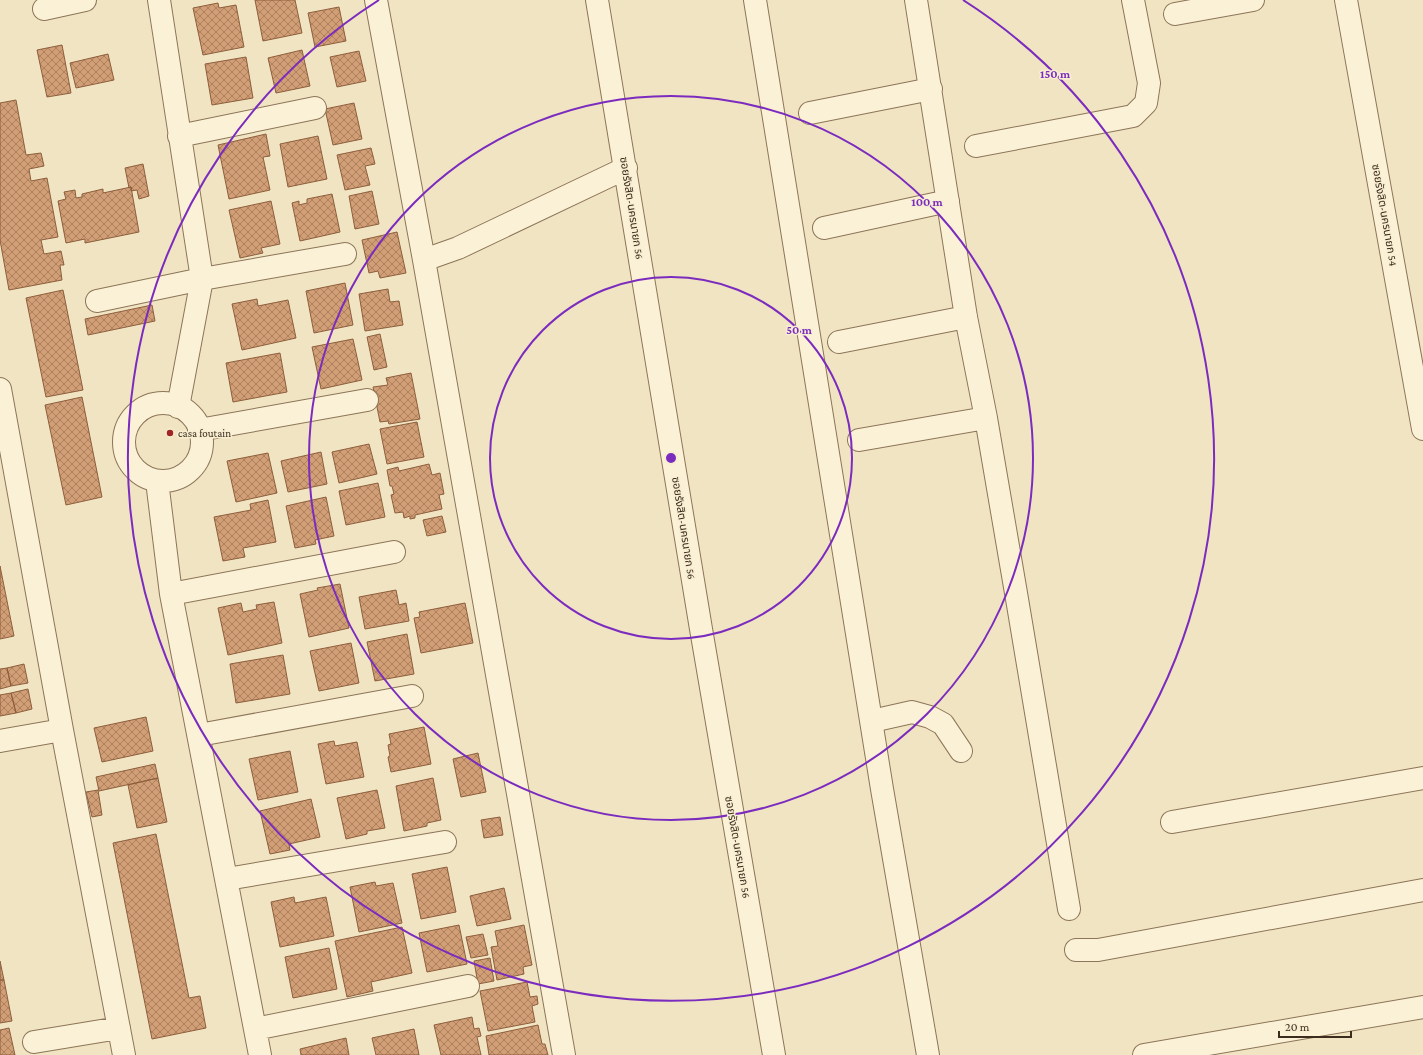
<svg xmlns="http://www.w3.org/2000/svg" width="1423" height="1055" font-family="'Crimson Pro','Noto Sans Thai',serif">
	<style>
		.building { fill: url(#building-cross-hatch); stroke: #8d5e3c }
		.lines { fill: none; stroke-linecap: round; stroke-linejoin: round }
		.minor-casing { stroke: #8c7558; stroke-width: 24 }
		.minor { stroke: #fbf1d6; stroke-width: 22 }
		.ring { fill: none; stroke: #7b2cbf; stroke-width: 2 }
		.poi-dot { fill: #9f2624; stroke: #f8eed2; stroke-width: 1.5 }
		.labels { text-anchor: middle; stroke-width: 3; stroke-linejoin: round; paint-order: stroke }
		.street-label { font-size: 11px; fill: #3b2c1d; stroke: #f8eed2 }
		.poi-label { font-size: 11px; fill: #3b2c1d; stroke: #f8eed2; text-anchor: start }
		.centre { fill: #7b2cbf; stroke: #f8eed2; stroke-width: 2 }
		.ring-label { font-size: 12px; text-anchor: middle; font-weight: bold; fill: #7b2cbf; stroke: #f8eed2; stroke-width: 3; stroke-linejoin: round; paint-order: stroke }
	</style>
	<defs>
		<pattern id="building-cross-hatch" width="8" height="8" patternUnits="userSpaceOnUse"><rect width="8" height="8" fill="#d19e75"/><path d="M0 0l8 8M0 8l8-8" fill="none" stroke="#ab815f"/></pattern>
	</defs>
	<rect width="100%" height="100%" fill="#f1e4c2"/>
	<path class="building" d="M255 0H295L302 33 263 41Z
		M218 3 219 8 236 5 244 47 203 55 193 8Z
		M339 7 346 41 315 47 308 13Z
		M62 45 71 93 47 97 37 50Z
		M302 50 310 86 276 93 268 58Z
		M359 51 366 81 337 87 330 57Z
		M108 54 114 80 76 88 70 63Z
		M246 57 253 98 212 105 205 64Z
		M16 100 26 155 41 153 44 166 29 169 31 181 47 178 58 237 41 240 44 254 61 251 64 265H60L62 280 9 290 0 240V103Z
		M354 103 362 139 333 145 325 109Z
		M266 134 270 156 263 157 270 190 229 199 218 145Z
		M318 136 327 179 288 187 280 144Z
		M371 148 375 164 365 166 370 185 345 190 337 155Z
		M143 164 149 196 139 199 137 190 131 191V187L129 188 125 168Z
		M131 187 139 232 85 243V239L66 243 58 201 66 199 64 192 75 190 76 198 82 197V194L103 189V193Z
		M372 191 379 224 355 229 349 196Z
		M332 194 340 232 300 241 292 203 299 201V205L307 203V199Z
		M271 201 280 244 261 248 263 253 240 258 229 210Z
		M397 232 406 273 380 278 378 271 369 273 362 240Z
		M345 283 353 325 314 333 306 291Z
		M388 289 390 302 399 301 403 325 365 331 359 294Z
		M63 290 83 390 46 397 26 298Z
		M257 299 258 306 288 300 296 338 242 350 232 304Z
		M152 305 155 321 88 335 85 319Z
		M380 334 387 367 374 370 367 337Z
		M353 339 362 380 321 389 312 347Z
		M280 353 287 392 233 402 226 363Z
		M411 373 420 419 389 424 388 421 380 422 373 387 388 385 386 378Z
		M82 397 102 497 66 505 45 405Z
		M417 422 424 457 387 464 380 429Z
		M369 444 377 474 339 483 332 452Z
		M321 452 327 484 288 492 281 461Z
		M268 453 277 493 236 502 227 461Z
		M429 464 432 475 440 473 444 494 439 495 442 509 415 515V518L410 519V516L404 518 403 512 395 513 391 495 394 494 392 486H390L387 470 398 467 399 471Z
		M378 483 385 517 346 525 339 491Z
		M326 497 334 536 315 540 316 544 295 548 286 506Z
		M268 500 276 542 243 548 245 557 223 561 214 517 251 510 250 504Z
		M442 516 446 532 427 536 423 520Z
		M0 566 14 636 0 639Z
		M340 584 349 628 309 637 300 594 318 590 317 588Z
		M396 590 399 605 406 603 409 621 365 629 359 597Z
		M274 602 282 643 228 655 218 608 241 603 243 612 257 609 256 605Z
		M465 603 473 643 421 653 414 618 420 617 419 612Z
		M407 634 414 674 375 681 367 642Z
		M351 643 359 683 319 691 310 651Z
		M283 655 290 694 236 703 230 664Z
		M24 664 28 683 11 686 7 668Z
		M7 668 11 686 0 689V669Z
		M28 689 32 709 16 713 11 693Z
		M11 693 16 713 0 716V695Z
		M146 717 153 751 102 762 94 728Z
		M424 727 431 764 391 772 388 757 390 756 388 745 391 744 389 734Z
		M334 741 335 746 357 742 364 777 326 784 318 744Z
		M290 751 298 792 258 800 249 759Z
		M478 753 486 792 461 797 453 759Z
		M155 764 158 778 99 791 96 777Z
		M158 778 167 822 137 828 128 785Z
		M433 778 441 820 427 823V826L404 831 396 786Z
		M98 790 102 815 92 817 86 792Z
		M377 790 385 828 367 831V834L346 839 337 798Z
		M311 799 320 837 289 844 290 850 270 854 260 811Z
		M500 817 503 835 484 838 481 820Z
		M156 834 189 998 200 996 206 1028 152 1039 113 843Z
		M447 867 456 912 421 919 412 874Z
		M375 882 376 886 393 883 402 923 359 932 350 887Z
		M504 888 511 919 477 926 470 896Z
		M294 897 295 903 326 897 334 936 280 947 271 902Z
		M459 925 467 964 427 972 419 933Z
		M524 925 532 965 523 967 524 974 497 980 491 947 498 946 495 931Z
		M402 927 412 973 371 982 373 991 347 997 335 941Z
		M483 934 488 955 471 958 466 937Z
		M329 948 337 989 293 998 285 957Z
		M490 958 494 981 478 984 474 961Z
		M0 961 4 980H0Z
		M0 980H4L12 1021 0 1023Z
		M527 982 530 997 537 996 538 1004 532 1006 535 1022 488 1031 480 991Z
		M472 1017 474 1029 479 1028 481 1036 477 1037 481 1055H441L434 1025Z
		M538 1025 542 1044H545L548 1055H489L486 1036Z
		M9 1028 15 1055H0V1030Z
		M414 1029 419 1055H376L372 1038Z
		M346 1038 349 1055H301L300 1049Z"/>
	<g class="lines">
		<g class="minor-casing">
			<path id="minor" d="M159 0 202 279 178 407
				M376 0 424 260 564 1055
				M597 0 701 629 774 1055
				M755 0 882 789 928 1055
				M916 0 966 317 986 418 1016 593 1069 909
				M1346 0 1423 429
				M44 9 85 0
				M1175 14 1253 0
				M810 113 931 89
				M179 136 315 108
				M976 146 1133 116 1146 103 1149 83 1133 0
				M824 228 948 201
				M424 260 458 248 626 168
				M97 301 202 279 345 254
				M839 342 966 317
				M0 389 62 730 124 1055
				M124 442a39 39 0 1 1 78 0a39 39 0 1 1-78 0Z
				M199 430 367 400
				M859 440 986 418
				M157 481 171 594 260 1055
				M171 594 394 552
				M872 721 912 712 930 717 943 724 961 751
				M199 735 412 696
				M0 741 62 730
				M1172 822 1423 778
				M227 879 445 842
				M1076 950H1098L1423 890
				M255 1029 468 986
				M34 1042 119 1028
				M1144 1055 1423 1007"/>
		</g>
		<use href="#minor" class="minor"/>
	</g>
	<g class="ring">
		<circle cx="671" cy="458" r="181"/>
		<circle cx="671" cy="458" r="362"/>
		<path d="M963 0A543 543 0 1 1 379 0"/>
	</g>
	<circle class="poi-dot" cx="170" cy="433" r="4"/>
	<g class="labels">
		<g class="street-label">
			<text transform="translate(632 208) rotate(81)" y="4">ซอยรังสิต-นครนายก 56</text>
			<text transform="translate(1385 215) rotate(80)" y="4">ซอยรังสิต-นครนายก 54</text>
			<text transform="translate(684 528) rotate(81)" y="4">ซอยรังสิต-นครนายก 56</text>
			<text transform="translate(738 847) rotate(80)" y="4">ซอยรังสิต-นครนายก 56</text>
		</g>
		<g class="poi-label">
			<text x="178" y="437">casa foutain</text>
		</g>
	</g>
	<circle cx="671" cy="458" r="6" class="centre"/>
	<g class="ring-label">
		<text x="1055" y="78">150 m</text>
		<text x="927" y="206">100 m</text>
		<text x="799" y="334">50 m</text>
	</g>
	<path d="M1279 1031v6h72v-6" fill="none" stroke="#3b2c1d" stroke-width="2"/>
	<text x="1285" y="1031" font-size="12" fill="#3b2c1d" stroke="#f8eed2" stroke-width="3" paint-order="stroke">20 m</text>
</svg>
